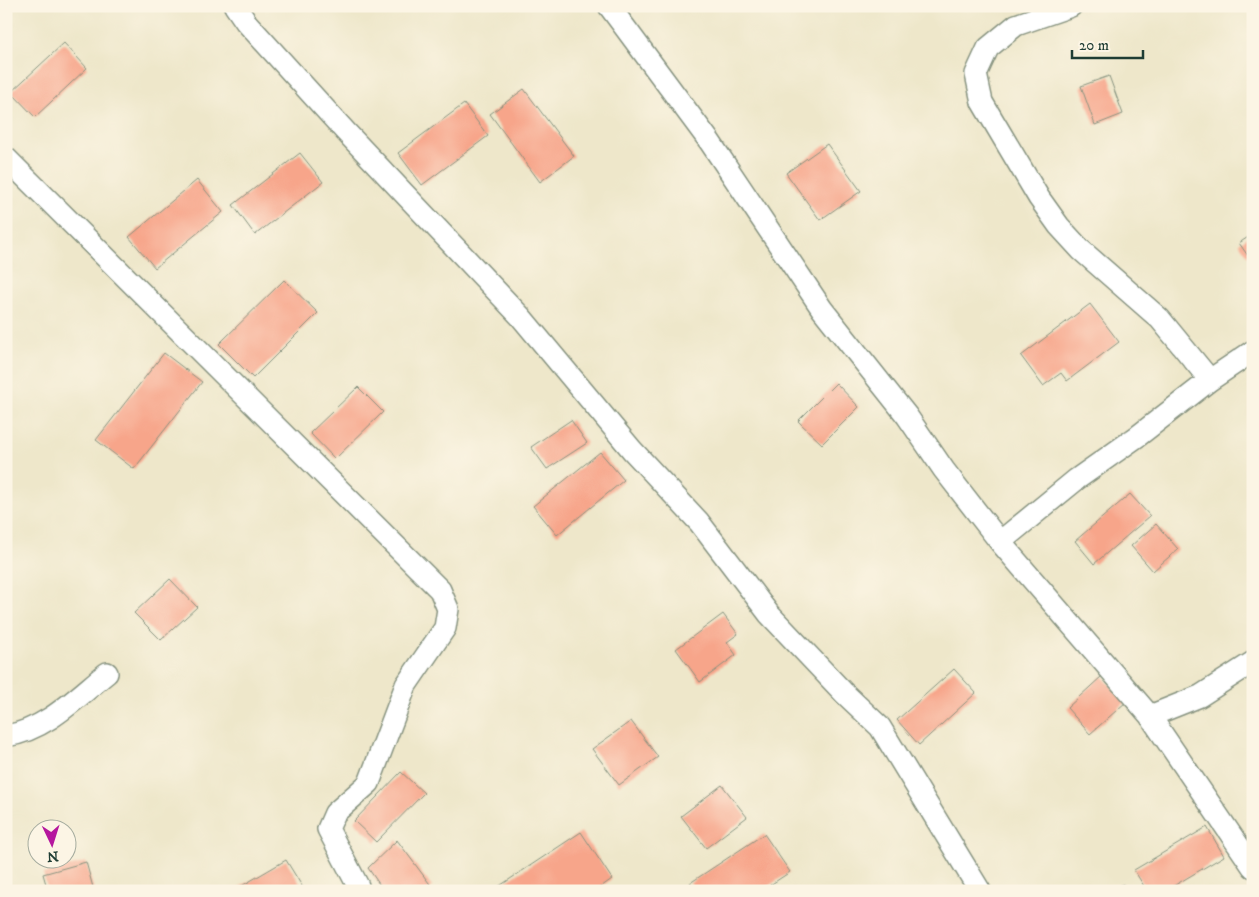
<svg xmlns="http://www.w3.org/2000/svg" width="1259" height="897" font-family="'IM FELL DW Pica',serif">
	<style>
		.building { fill: #f7a58a }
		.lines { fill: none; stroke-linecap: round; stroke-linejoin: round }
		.street-casing { stroke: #86927f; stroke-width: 24 }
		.street { stroke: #fff; stroke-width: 21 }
	</style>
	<rect width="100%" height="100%" fill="#fcf5e5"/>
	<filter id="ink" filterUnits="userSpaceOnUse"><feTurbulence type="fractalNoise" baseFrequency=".02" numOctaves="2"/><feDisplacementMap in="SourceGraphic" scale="10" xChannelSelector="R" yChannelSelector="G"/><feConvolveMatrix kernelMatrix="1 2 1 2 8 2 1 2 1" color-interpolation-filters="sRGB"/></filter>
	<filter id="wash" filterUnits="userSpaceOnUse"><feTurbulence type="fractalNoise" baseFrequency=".0096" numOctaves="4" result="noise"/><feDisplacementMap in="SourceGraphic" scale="20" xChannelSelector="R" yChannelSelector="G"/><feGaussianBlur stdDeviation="1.12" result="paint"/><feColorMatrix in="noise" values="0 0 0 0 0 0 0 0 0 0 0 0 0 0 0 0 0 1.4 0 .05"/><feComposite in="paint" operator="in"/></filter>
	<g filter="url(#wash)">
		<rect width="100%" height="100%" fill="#eee7ca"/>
		<g id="blocks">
			<path class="building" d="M64 43 87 68 35 117 11 92Z
				M1109 76 1123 114 1095 125 1081 86Z
				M524 89 574 156 540 182 490 114Z
				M464 104 488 136 422 185 398 153Z
				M827 144 861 191 820 220 786 173Z
				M300 153 323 182 255 235 233 205Z
				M197 180 223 212 155 268 129 237Z
				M1253 234V263L1239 243Z
				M284 280 318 313 253 378 219 344Z
				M1090 304 1119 342 1067 381 1061 373 1043 386 1021 356Z
				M164 353 202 382 134 469 96 440Z
				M836 383 859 407 822 444 798 421Z
				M358 387 383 412 335 459 310 433Z
				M571 420 587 443 547 469 531 447Z
				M600 452 624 480 557 535 533 506Z
				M1130 494 1150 516 1094 564 1075 541Z
				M1156 524 1178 549 1153 571 1131 546Z
				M170 579 197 607 161 640 134 613Z
				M723 614 738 634 727 642 736 655 700 682 676 649Z
				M954 669 976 693 919 745 897 720Z
				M1102 676 1126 702 1090 734 1067 708Z
				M631 721 658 757 619 785 592 749Z
				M401 772 424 793 376 842 354 821Z
				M722 785 747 817 706 848 681 816Z
				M1207 827 1224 856 1165 891H1147L1134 870Z
				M581 832 612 879 595 891H492Z
				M764 834 790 872 761 891H695L690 883Z
				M397 840 432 887 428 891H384L368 868Z
				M286 860 305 891H233Z
				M86 862 94 891H48L43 874Z
				M1123 884 1127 891H1111Z"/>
		</g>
	</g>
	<g filter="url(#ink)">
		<use href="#blocks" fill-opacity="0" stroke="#86927f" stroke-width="1"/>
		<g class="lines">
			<g class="street-casing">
				<path id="street" d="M235 6 246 22 346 132 521 317 632 450 699 522 769 614 844 693 880 727 980 891
					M609 6 710 142 822 309 907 416 944 470 1000 542 1150 716 1253 867
					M1071 6 1016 25 988 48 976 74 982 102 1039 198 1059 226 1081 250 1160 319 1210 380
					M6 158 440 590 448 609 445 628 406 685 369 783 335 813 328 829 358 886 359 891
					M1000 542 1077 479 1138 436 1210 380 1253 351
					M1150 716 1200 696 1253 662
					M6 736C46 730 77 697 107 673"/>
			</g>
			<use href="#street" class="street"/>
		</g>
	</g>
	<rect width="1259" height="897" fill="none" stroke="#fcf5e5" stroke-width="25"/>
	<g transform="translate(52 844) rotate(176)"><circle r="24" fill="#fcf5e5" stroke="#a4ab9e"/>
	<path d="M0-4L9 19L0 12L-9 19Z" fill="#b5179e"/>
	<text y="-8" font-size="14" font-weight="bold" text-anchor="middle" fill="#1f3d34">N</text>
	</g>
	<path d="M1072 50v8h71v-8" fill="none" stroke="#1f3d34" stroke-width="2.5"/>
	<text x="1079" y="50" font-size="15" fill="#1f3d34" stroke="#fcf5e5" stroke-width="4" paint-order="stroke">20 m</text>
</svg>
